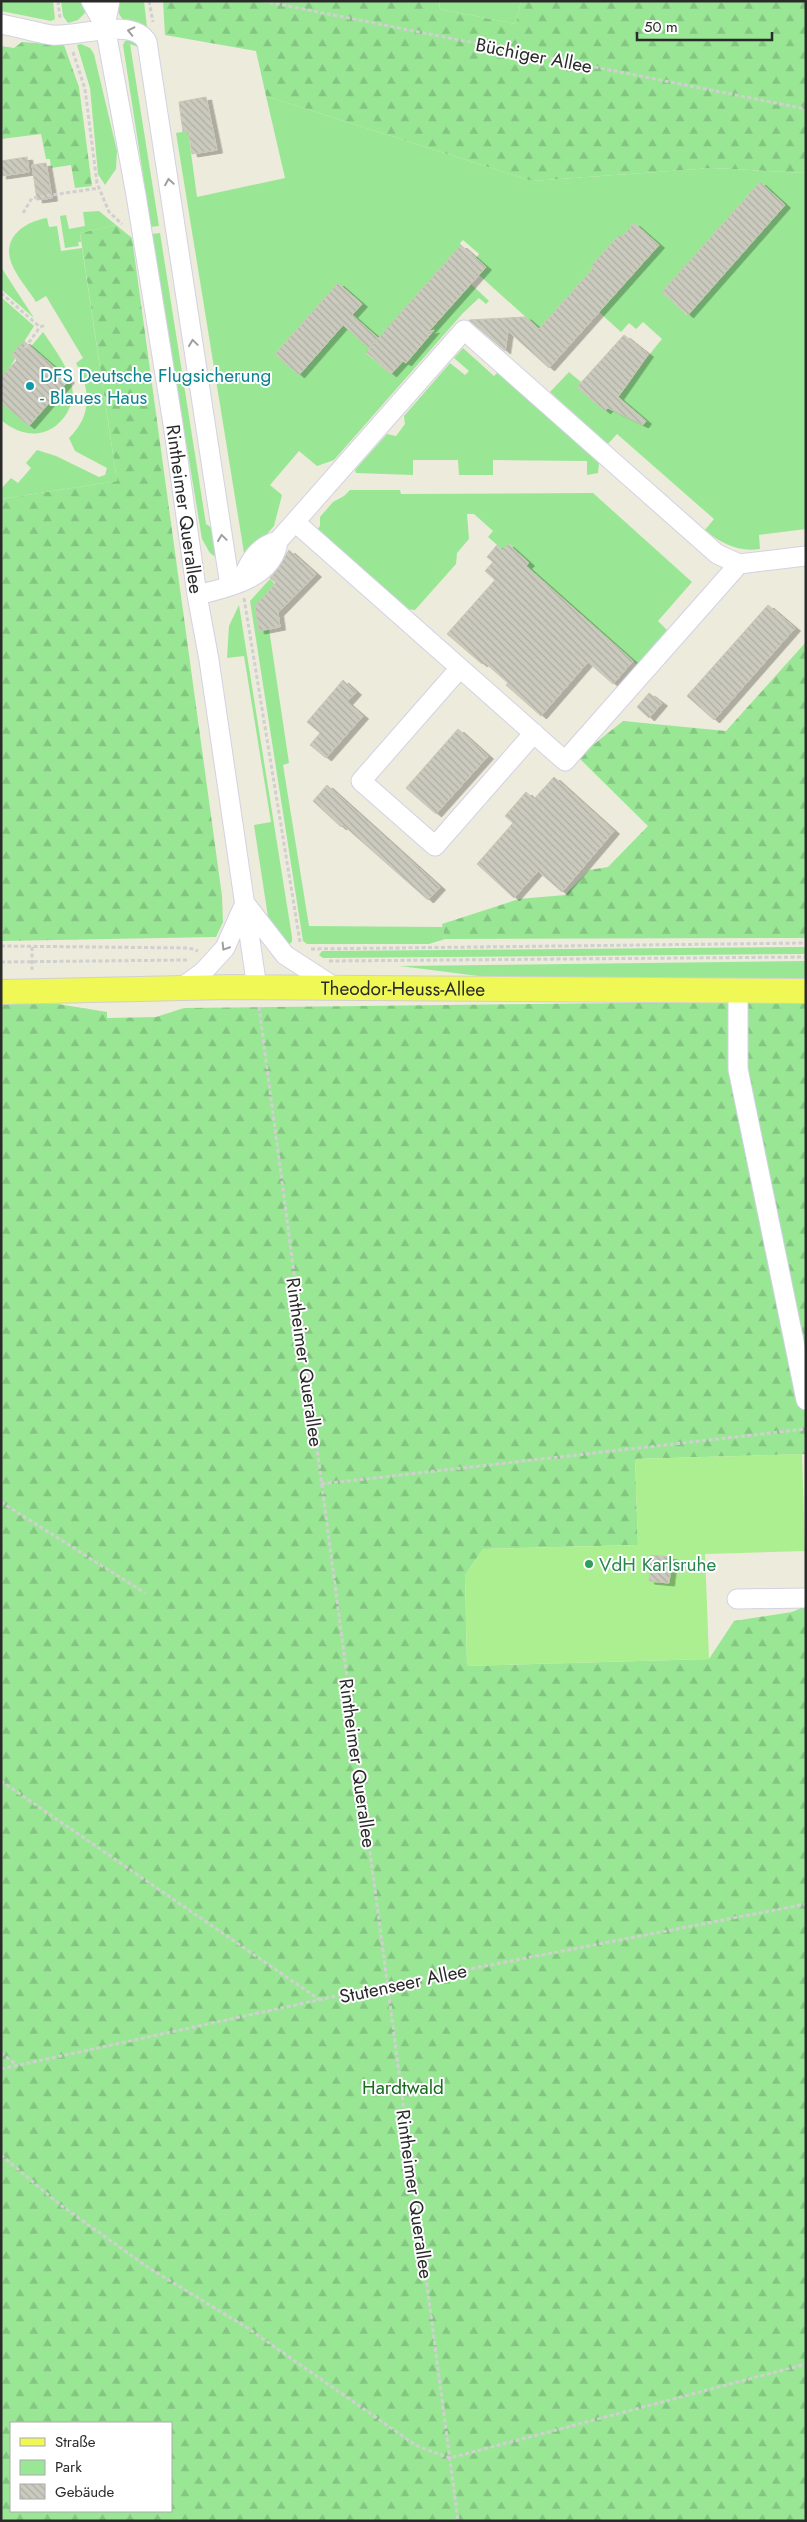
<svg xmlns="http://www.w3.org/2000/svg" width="807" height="2522" font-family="Jost,sans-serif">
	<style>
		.green { fill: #99e795; fill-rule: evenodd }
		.forest { fill: url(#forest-firs); fill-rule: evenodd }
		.pitch { fill: #abef90 }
		.building { fill: url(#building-back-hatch); stroke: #c9c7b5; filter: url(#shadow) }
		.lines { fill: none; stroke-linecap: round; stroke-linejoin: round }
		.minor-casing { stroke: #d3d1e4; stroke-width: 21 }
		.major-casing { stroke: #d0d0d0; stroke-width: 26 }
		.path { stroke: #d0d0d0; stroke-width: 3; stroke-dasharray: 4 2.5; stroke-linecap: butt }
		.minor { stroke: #fff; stroke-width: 19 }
		.major { stroke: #eff855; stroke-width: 24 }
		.oneway { stroke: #9f9f9f }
		.culture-dot { fill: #0f9aa8; stroke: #fff; stroke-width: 2 }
		.leisure-dot { fill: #2e9e5b; stroke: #fff; stroke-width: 2 }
		.labels { text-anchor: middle; stroke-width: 4; stroke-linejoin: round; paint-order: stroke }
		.street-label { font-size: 19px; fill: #2a2a2a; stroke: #fff }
		.culture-label { font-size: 19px; fill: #0d838f; stroke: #fff; text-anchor: start }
		.leisure-label { font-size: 19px; fill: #27864d; stroke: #fff; text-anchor: start }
		.park-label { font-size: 19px; fill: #166b1d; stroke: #fff }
	</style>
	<defs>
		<pattern id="forest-firs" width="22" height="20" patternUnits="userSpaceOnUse" patternTransform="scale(1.25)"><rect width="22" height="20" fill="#99e795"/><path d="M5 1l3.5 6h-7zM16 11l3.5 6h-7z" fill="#84c681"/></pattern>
		<pattern id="building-back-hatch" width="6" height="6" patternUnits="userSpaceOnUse" patternTransform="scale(1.25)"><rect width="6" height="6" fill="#cbcabe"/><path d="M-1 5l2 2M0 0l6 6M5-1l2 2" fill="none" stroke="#aeaea3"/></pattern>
		<filter id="shadow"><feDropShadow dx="5.5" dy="3" stdDeviation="0" flood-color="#0004"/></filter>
	</defs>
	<rect width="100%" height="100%" fill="#edebdb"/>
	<path class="green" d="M1 1H53L55 19 51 21 1 11Z
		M61 1H85V13L78 20 68 23 63 16Z
		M116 1H144L147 27C127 20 119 25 116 1Z
		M440 1H521L516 24 439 9Z
		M134 38 141 48 130 44 159 226 151 227 123 45 125 41Z
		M81 44 90 48 94 54 117 151 116 169 105 185 98 174 90 88 77 45Z
		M266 96 532 181 712 168 806 173V529L759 535 760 549C738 552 722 544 705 530L714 519 617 434 608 444 550 392 569 372 581 382 577 387 605 411 608 407 624 416 618 397C634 378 644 360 662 339L643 322 636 329 629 323 621 332 599 312 659 245 634 223 622 237 619 235 592 265 594 267 539 329 479 275 486 267 476 258 479 254 463 240 460 243 461 245 378 339 352 315 362 304 338 283 275 354 299 375 347 321 373 344 366 353 391 374 403 361 406 363 432 333 429 331 471 284 489 301 486 304 479 298 463 313 334 460 317 466 299 451 270 485 282 495 274 526 245 559 176 133 188 131 197 197 285 178ZM760 182 785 205 687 315 662 292Z
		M99 211 116 225 80 233 81 242H78L79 246 65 248 60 216 66 215 69 229 85 226 83 212Z
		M47 218 49 227 57 226 61 251 82 248 117 481 1 499V489L11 478 18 483 31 468 26 463 37 450 56 456 99 477 105 475 107 468 75 451 69 438C92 416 91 390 76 363L83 358 46 296 36 302C28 289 16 276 11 262 2 237 26 221 47 218Z
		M160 233 206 524 217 531 221 561 210 553 202 539 152 234Z
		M1 267 34 318 1 289Z
		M1 297 34 326 22 345 12 355 15 359 3 378 1 377Z
		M43 332C56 351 72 371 73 395 73 401 70 407 67 413 51 439 23 439 1 420V395L28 350Z
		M463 348 494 376 498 372 599 463 598 473 587 475V461L493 460V475H459L458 460H413V475L356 473 355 470 387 434 396 436 405 424 404 416 450 363 465 375 469 371 454 358Z
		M350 490H400L401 494 593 493 692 582 658 621 671 634 641 668 526 566 529 563 509 544 503 550 488 537 493 531 474 514H467L469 539 457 553 456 564 415 610 405 609 317 530 320 526V517L333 502 344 496Z
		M270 579 275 584 255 606 259 631 269 629 289 763 283 765 309 926 443 927 445 939 429 944H307L303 941 250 601Z
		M239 605 292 937V942L288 945 272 927 268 917 254 825 271 822 244 656 227 658 229 626Z
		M806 947V954L323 958 319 955 322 951Z
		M806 961V981L494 978 400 966Z"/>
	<path class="forest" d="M163 1H440L439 9 516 24 521 1 806 2V173L712 168 532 181 266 96 256 51 165 35Z
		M22 42 64 45 79 87 92 186 75 188 71 165 51 168 50 159H46L41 134 1 139V46L14 48Z
		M116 225 132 238 222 896 223 922 216 937 1 941V499L117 481 80 233Z
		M806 642V938L445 939 442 924 519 899 565 895 589 870 608 867 648 826 578 757 623 721 726 731Z
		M806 1001V1454L635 1459 638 1545 483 1549 465 1575 467 1666 709 1659 734 1621 792 1612 806 1606V2521H1V1004H58L107 1012V1018L156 1017 184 1008ZM11 2423H171V2511H11Z"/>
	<path class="pitch" d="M802 1454 805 1551 705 1554 709 1659 467 1666 465 1575 483 1549 638 1545 635 1459Z"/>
	<path class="building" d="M206 97 217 150 192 154 188 131 183 132 179 102Z
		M27 157 29 172 1 176V161Z
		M46 163 52 198 37 200 32 165Z
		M760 182 785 205 688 315 662 292Z
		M634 223 659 245 549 368 508 331 505 351 469 320 526 317 539 329 594 267 592 265 619 235 622 237Z
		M461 245 486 267 428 332 434 330 406 363 403 361 391 374 366 352Z
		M338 283 362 304 352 315 378 338 369 348 343 325 299 375 275 354Z
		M624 335 648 354 618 397 646 421 643 425 608 408 605 411 577 387Z
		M24 341 69 380 29 426 1 402V377L17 360 11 355Z
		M508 544 529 563 526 566 633 661 613 684 588 662 541 716 506 685 508 683 484 662 482 664 447 634 495 580 485 571 493 562 487 557 497 545 503 550Z
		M289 550 316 574 278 613 280 627 259 631 255 606 276 583 270 578 277 570Z
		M768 605 795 628 714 720 687 696Z
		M343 680 356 692 347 702 363 716 326 758 310 745 320 733 307 722Z
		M649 693 662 703 649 718 637 707Z
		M458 729 488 756 436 814 406 788Z
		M554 777 614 831 562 892 538 871 514 898 477 864 513 823 505 816 526 792 534 799Z
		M327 785 440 887 428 900 343 825 341 827 313 801Z
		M651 1555 672 1557 669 1583 649 1581Z"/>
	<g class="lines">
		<g class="minor-casing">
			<path id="minor" d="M91 1 105 26 136 195 173 424 197 595 209 660 257 988
				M1 24C18 27 34 32 51 35 76 38 133 16 147 42L230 586
				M105 26 110 1
				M295 522 460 668
				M241 581C250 561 256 547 278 541
				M197 595C227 588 274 578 278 541L464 330 717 554 739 564 806 556
				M534 733 435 846 361 781 460 668 565 761 739 564
				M247 906 285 955 336 988
				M181 988 203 972 225 948 245 903
				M738 991V1069L806 1400
				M737 1599 806 1598"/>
		</g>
		<g class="major-casing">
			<g id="major">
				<path id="s1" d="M1 992 230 987 806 991"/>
			</g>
		</g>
		<path class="path" d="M58 1 60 18
			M149 1 153 22
			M263 1 806 109
			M73 52 85 89 97 183 109 212 122 224
			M23 213 32 198 99 188
			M1 293 40 327
			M25 348 40 327 46 325
			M244 598 300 942
			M1 946 189 948 198 951
			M32 947V970
			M311 949 806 943
			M329 961 806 957
			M1 962 188 960
			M259 1007 458 2521
			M321 1484 806 1429
			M1 1502 145 1593
			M1 1781 320 2000
			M1 2053 17 2065
			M1 2069 387 1985 806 1904
			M1 2155 59 2204 149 2268 246 2327 417 2446 450 2458 806 2364"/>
		<use href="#minor" class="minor"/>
		<use href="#major" class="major"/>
	</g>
	<defs><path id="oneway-chevron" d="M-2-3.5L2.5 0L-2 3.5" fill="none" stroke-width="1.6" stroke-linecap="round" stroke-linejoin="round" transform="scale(1.25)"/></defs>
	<g class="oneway">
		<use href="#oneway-chevron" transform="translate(131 31) rotate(-167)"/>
		<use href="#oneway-chevron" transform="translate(169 182) rotate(-99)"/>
		<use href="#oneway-chevron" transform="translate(193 343) rotate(-98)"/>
		<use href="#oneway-chevron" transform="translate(222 538) rotate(-98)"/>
		<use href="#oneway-chevron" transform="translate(225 947) rotate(122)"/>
	</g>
	<circle class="culture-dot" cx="30" cy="386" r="5"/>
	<circle class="leisure-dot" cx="589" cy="1564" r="5"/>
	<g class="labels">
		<g class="street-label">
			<text transform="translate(534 55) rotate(11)" y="7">Büchiger Allee</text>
			<text transform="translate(185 509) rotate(82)" y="7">Rintheimer Querallee</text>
			<text dy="7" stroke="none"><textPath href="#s1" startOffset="402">Theodor-Heuss-Allee</textPath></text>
			<text transform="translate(305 1362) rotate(82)" y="7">Rintheimer Querallee</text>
			<text transform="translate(358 1763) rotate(82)" y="7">Rintheimer Querallee</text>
			<text transform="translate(403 1983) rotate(-12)" y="7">Stutenseer Allee</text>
			<text transform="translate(415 2194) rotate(82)" y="7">Rintheimer Querallee</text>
		</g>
		<g class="culture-label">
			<text x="40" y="382">DFS Deutsche Flugsicherung<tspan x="40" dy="22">- Blaues Haus</tspan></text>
		</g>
		<g class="leisure-label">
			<text x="599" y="1571">VdH Karlsruhe</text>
		</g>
		<g class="park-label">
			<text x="403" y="2094">Hardtwald</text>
		</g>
	</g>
	<rect width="807" height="2522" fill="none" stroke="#2a2a2a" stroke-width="5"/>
	<rect x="10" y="2422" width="162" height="90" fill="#ffffff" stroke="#aaaaaa"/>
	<rect x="20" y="2438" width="25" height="8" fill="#eff855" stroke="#aaaaaa"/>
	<text x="55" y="2447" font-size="15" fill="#2a2a2a">Straße</text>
	<rect x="20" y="2460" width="25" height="15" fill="#99e795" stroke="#aaaaaa"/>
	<text x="55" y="2472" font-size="15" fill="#2a2a2a">Park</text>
	<rect x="20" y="2484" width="25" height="15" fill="url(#building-back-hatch)" stroke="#aaaaaa"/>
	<text x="55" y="2497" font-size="15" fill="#2a2a2a">Gebäude</text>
	<path d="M637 32v8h135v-8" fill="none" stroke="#2a2a2a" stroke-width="2.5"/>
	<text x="644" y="32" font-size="15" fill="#2a2a2a" stroke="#ffffff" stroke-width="4" paint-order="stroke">50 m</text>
</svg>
